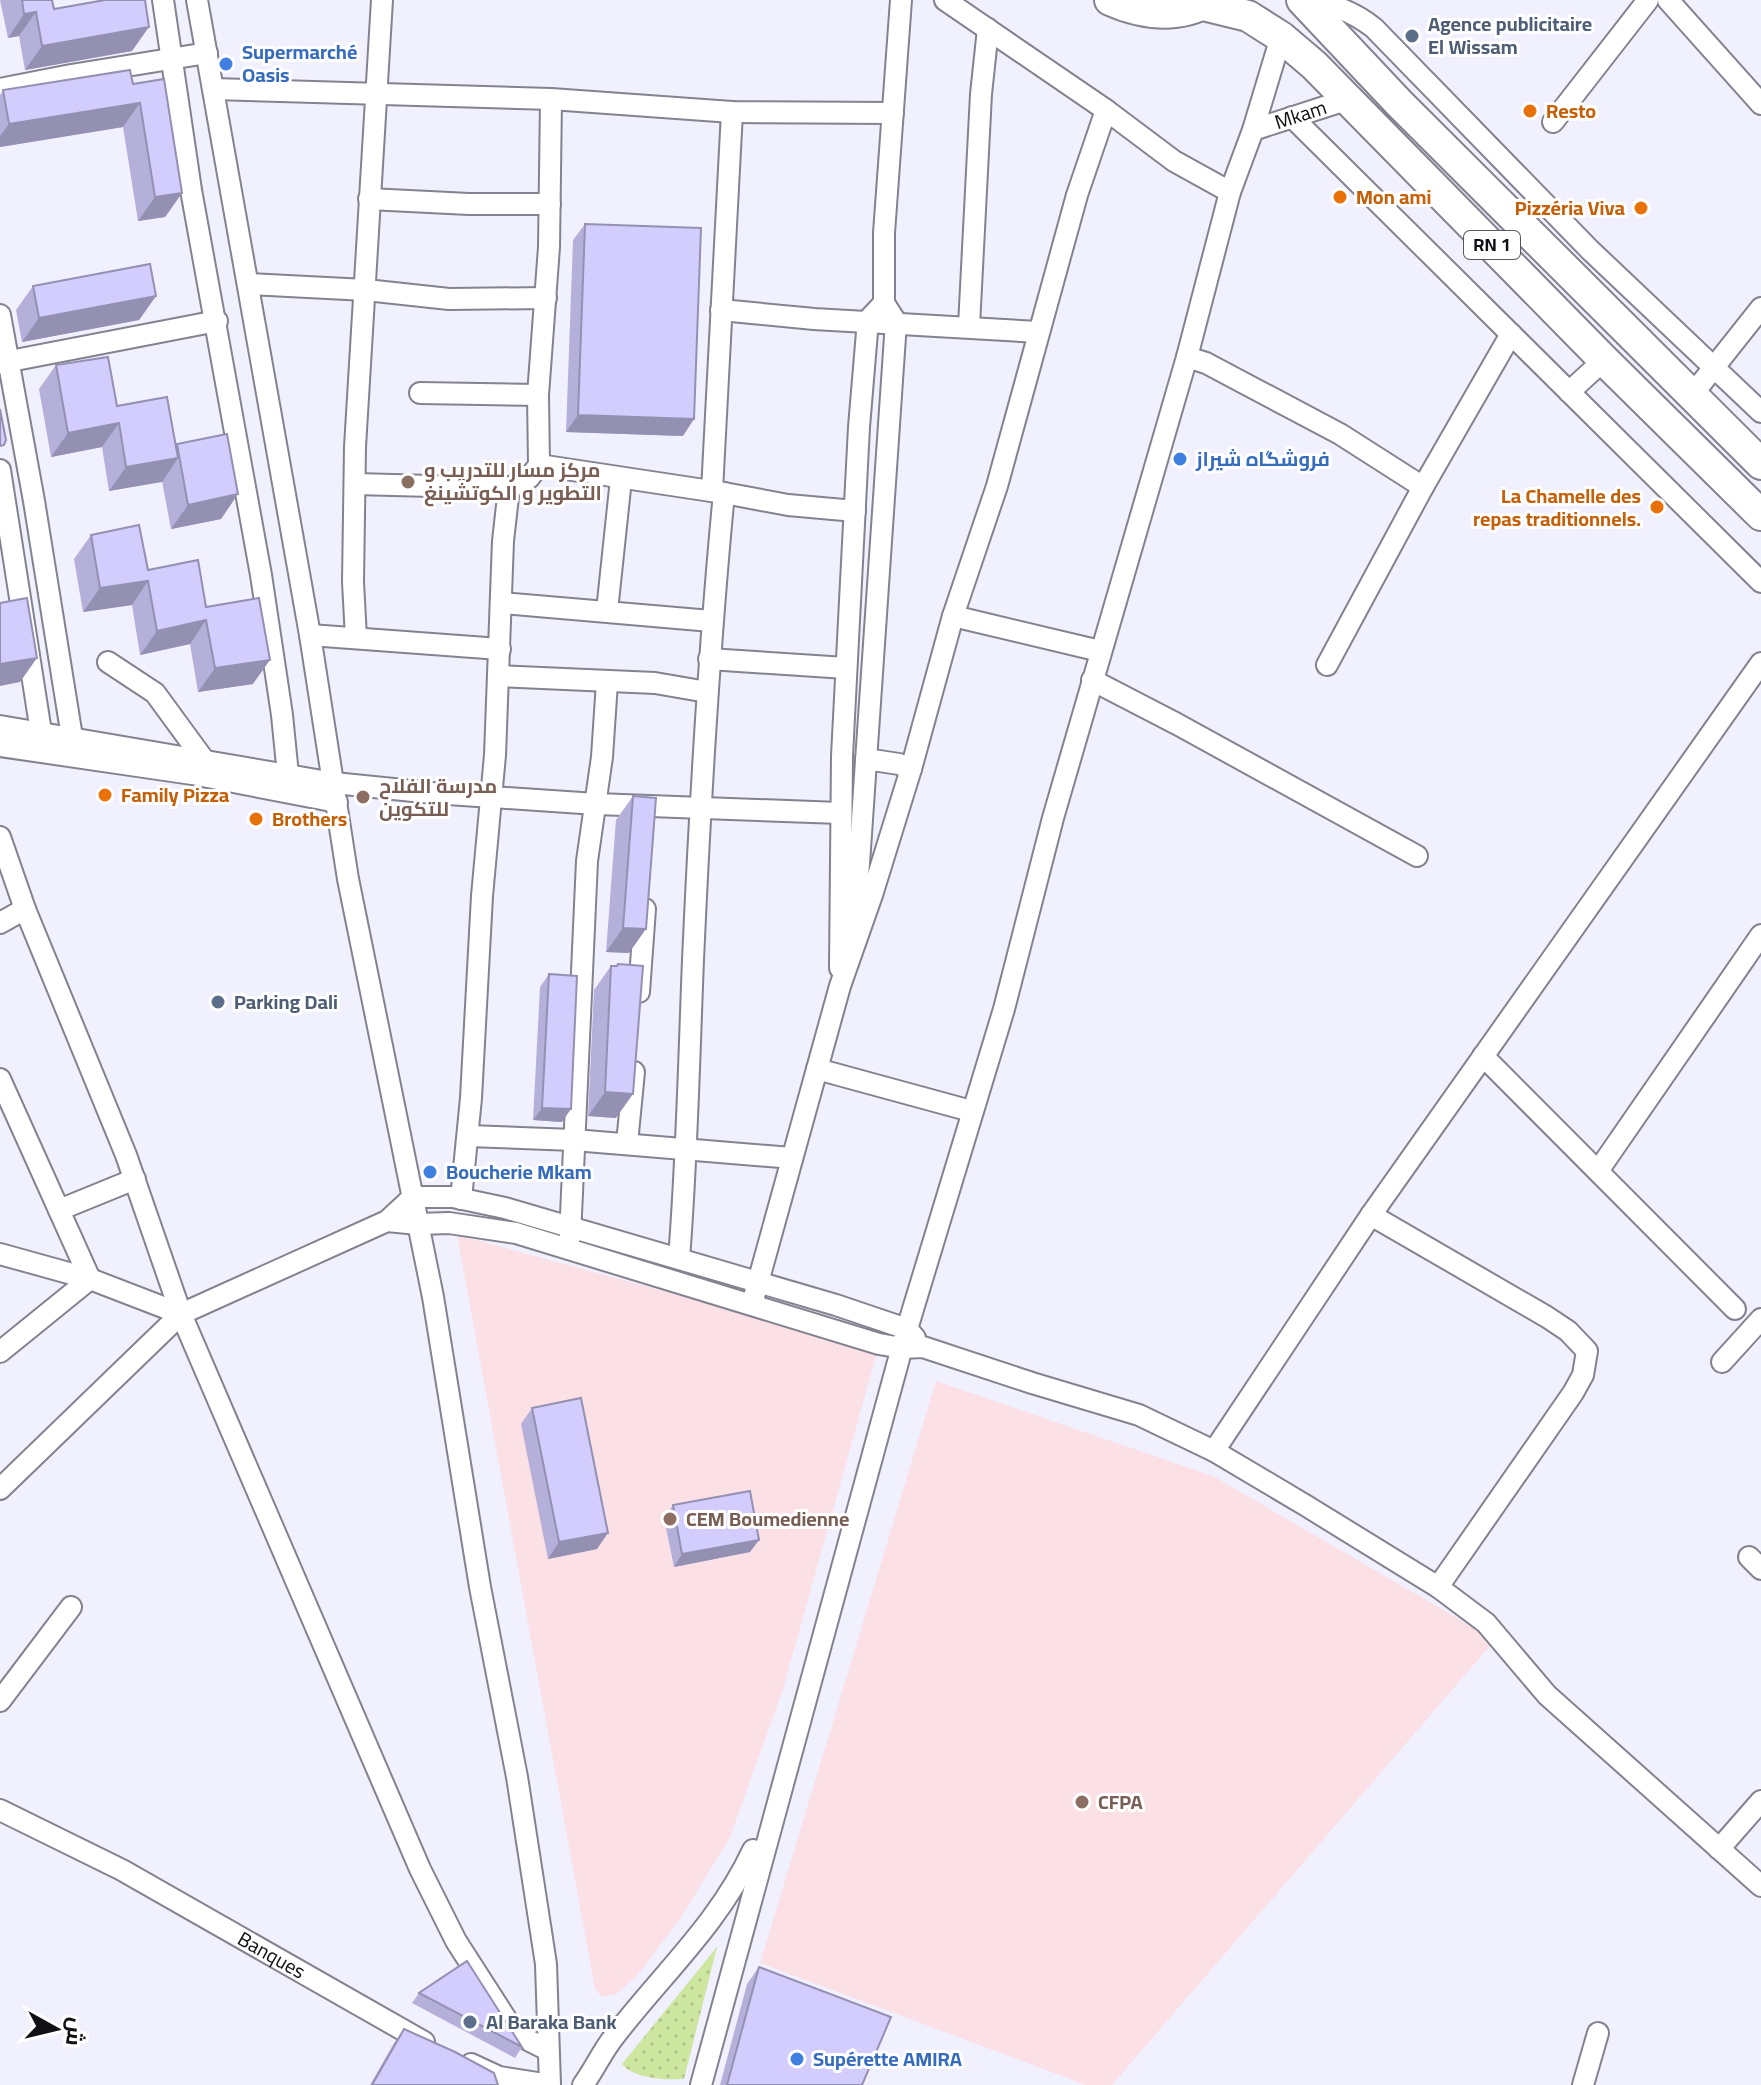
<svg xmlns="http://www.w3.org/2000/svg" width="1761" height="2085" font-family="Georgia,Cairo,serif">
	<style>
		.education { fill: #fbe0e5 }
		.grass { fill: url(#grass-dots) }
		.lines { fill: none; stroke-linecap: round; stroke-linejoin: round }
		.minor-casing { stroke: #83828f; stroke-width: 24 }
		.highway-casing { stroke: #83828f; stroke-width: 34 }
		.minor { stroke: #fff; stroke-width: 20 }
		.highway { stroke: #fff; stroke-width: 30 }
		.wall { fill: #b5b0da }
		.shaded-wall { fill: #9490b2 }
		.building { fill: #d3cdfe; stroke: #9490b2; stroke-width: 2 }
		.service-dot { fill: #5c6f8a; stroke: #fff; stroke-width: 3 }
		.shop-dot { fill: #3f7fe0; stroke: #fff; stroke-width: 3 }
		.food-dot { fill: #e8710a; stroke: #fff; stroke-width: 3 }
		.education-dot { fill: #8d6e63; stroke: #fff; stroke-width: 3 }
		.labels { text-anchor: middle; stroke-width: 6; stroke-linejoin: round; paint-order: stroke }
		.shield { fill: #fff; stroke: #58585b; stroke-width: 2 }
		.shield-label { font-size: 18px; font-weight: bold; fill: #111015 }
		.service-label { font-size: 20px; font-weight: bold; fill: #4e5e75; stroke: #fff; text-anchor: start }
		.shop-label { font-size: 20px; font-weight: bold; fill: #366cbe; stroke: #fff; text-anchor: start }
		.food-label { font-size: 20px; font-weight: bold; fill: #c56008; stroke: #fff; text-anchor: start }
		.street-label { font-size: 20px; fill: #111015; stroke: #fff }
		.education-label { font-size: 20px; font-weight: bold; fill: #785e54; stroke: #fff; text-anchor: start }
	</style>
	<defs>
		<pattern id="grass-dots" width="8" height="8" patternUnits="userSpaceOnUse" patternTransform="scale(2)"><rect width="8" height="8" fill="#cde6a0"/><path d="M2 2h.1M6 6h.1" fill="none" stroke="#afc489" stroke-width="1.8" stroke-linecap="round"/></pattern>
	</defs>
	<rect width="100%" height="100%" fill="#f1f0ff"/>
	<path class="education" d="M457 1235 878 1349 783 1689 730 1837 682 1916 636 1977 615 1995 601 1996 595 1989Z
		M936 1381 1213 1476 1495 1640 1112 2085H1086L760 1963Z"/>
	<path class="grass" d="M717 1947 684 2079C665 2080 634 2079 622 2064Z"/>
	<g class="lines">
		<g class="minor-casing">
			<g id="minor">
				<path d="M163 0 191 190 261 575 282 715 288 775"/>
				<path d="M197 0 310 635 348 879 433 1297 480 1587 517 1777 546 1964 550 2085"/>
				<path d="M945 0 1106 110 1174 161 1230 192"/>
				<path d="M1305 0C1331 3 1354 12 1374 28L1590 250 1761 412"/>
				<path d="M1668 0 1761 104"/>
				<path d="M0 89 71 75 207 53"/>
				<path d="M213 89 551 99 732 112 893 113"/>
				<path d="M1292 117 1761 582"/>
				<path d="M1553 122 1648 0"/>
				<path id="s1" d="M1253 130 1349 99"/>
				<path d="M369 199 469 204H550"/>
				<path d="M248 284 366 290 449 299 546 298"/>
				<path d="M721 310 814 319 1038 332"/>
				<path d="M0 315 34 501 72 737"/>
				<path d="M969 326 981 94 988 29"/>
				<path d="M1187 357 1206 363 1340 434 1423 487 1327 665"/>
				<path d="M0 363 217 321"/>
				<path d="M1569 392 1604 360"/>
				<path d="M420 393 538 395"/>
				<path d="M1692 395 1761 308"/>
				<path d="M539 465 724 493 788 505 855 511"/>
				<path d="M0 470 41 732"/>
				<path d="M355 484 509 488"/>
				<path d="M1423 487 1511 334"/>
				<path d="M712 491 732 112"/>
				<path d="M502 603 711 621"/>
				<path d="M607 611 621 479"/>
				<path d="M953 616 1100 651"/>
				<path d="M310 635 500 649"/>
				<path d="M356 638 353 582 355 447 382 0"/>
				<path d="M709 659 846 668"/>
				<path d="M108 662 155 693 204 760 205 765"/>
				<path d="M499 676 655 683 707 692"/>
				<path d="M1092 680 1177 724 1417 856"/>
				<path d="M0 726 334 783 433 793 596 804 840 813"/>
				<path d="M0 746 192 774 337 802"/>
				<path d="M866 759 899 764 911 769"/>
				<path d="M0 837 25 909 0 923"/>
				<path d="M25 909 126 1155 181 1314 420 1869 456 1941 510 2025 528 2040 548 2050"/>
				<path d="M855 922 896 322 884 303V233L901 0"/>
				<path d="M840 968 842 756 859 427 868 320 884 303"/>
				<path d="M639 992 645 909"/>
				<path d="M1483 1056 1735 1309"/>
				<path d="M817 1069 971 1111"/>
				<path d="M0 1079 90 1279 0 1352"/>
				<path d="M468 1136 574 1140 792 1158"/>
				<path d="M627 1143 634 1072"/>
				<path d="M1598 1171 1761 935"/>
				<path d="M461 1199 471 1098 482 896 495 755 503 541 509 488 529 478 539 465 538 395 549 247 551 99"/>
				<path d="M59 1210 135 1179"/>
				<path d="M1371 1215 1547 1317 1568 1331 1587 1351 1583 1375 1573 1393 1438 1587"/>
				<path d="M387 1221 418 1224 449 1223 516 1233 879 1344 902 1348 923 1347 1032 1383 1139 1415 1214 1451 1305 1505 1438 1587 1486 1623 1547 1695 1761 1886"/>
				<path d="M570 1237 587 861 602 757 607 682"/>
				<path d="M0 1254 90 1279 181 1314"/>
				<path d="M679 1258C687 1159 689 1059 693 960 700 804 709 648 724 493"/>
				<path d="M752 1304 840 986 872 895 911 769 953 616 997 486 1077 195 1106 110"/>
				<path d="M1722 1362 1761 1319"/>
				<path d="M1214 1451 1371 1215 1761 663"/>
				<path d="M0 1489 181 1314 387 1221 413 1197H453L505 1208 836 1305 907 1329 915 1338"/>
				<path d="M1749 1557 1761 1569"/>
				<path d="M0 1701 71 1607"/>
				<path id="s2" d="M0 1810 122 1870 424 2042"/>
				<path d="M1719 1849 1761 1801"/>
				<path d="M471 2064 499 2077 550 2085"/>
				<path d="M583 2085C594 2070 602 2052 613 2038 662 1974 718 1925 753 1850"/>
				<path d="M701 2085 907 1329 1004 1009 1053 818 1187 357 1230 192 1253 130 1281 37"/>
				<path d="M1583 2085 1598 2033"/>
			</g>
		</g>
		<g class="highway-casing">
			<path id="highway" d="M1110 0C1144 15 1178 19 1211 0
				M1302 0 1399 103 1761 464
				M1203 5 1248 16 1281 37 1314 65 1604 360 1761 515"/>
		</g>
		<use href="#minor" class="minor"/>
		<use href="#highway" class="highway"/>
	</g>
	<path class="wall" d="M0 0H52L54 9 132 51 25 70 19 36 8 38Z
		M133 84 182 193 165 217 138 221 123 127 0 147V95L3 90Z
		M585 224 683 436 566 432 573 240Z
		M33 286 156 296 139 320 22 342 16 310Z
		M56 365 176 445 238 494 221 519 171 529 162 481 109 491 102 447 51 457 39 389Z
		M91 535 206 607 253 684 198 692 190 644 140 655 132 605 83 612 74 559Z
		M633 796 629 953 606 952 616 820Z
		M618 964 616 1118 588 1116 594 990 611 966H616Z
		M549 974 562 1122 533 1120 540 987Z
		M532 1408 597 1549 548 1559 521 1424Z
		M673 1505 750 1552 674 1567 664 1518Z
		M759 1967 862 2085H720L747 1984Z
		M419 1993 522 2047 515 2058 412 2003Z
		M404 2029 498 2085H370L394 2043Z"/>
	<path class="shaded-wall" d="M36 12 19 36 8 38 24 14Z
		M149 27 132 51 25 70 42 46Z
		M140 103 123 127 0 147V136L9 124Z
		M182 193 165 217 138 221 155 197Z
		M156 296 139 320 22 342 39 318Z
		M578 415 694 419 683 436 566 432Z
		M119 423 102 447 51 457 68 433Z
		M178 458 162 482 109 491 126 467Z
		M238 494 221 519 171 529 188 505Z
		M148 581 132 605 83 612 100 588Z
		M206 620 190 644 140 655 157 631Z
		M37 658 20 682 0 686V664Z
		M270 660 253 684 198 692 215 668Z
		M623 928 646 929 629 953 606 952Z
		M605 1092 633 1094 616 1118 588 1116Z
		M542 1108 571 1109 562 1122 533 1120Z
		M608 1533 597 1549 548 1559 559 1542Z
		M759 1540 750 1552 674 1567 682 1554Z"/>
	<path class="building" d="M22 0H52L54 9 105 0H145L149 27 42 46 36 12 24 14Z
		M130 70 133 84 164 79 182 193 155 197 140 103 9 124 3 90Z
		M585 224 701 228 694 419 578 415Z
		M150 264 156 296 39 318 33 286Z
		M108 357 117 406 167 397 178 458 126 467 119 423 68 433 56 365Z
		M0 409 6 440 4 445 0 446Z
		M227 434 238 494 188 505 177 444Z
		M139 525 148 570 198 560 206 607 259 598 270 660 215 668 206 620 157 631 148 581 100 588 91 535Z
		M27 598 37 658 0 664V603Z
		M633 796 656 798 646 929 623 928Z
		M618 964 643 966 633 1094 605 1092 611 966H617Z
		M549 974 577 976 571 1109 542 1108Z
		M581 1398 608 1533 559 1542 532 1408Z
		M750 1491 759 1540 682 1554 673 1505Z
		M467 1961 522 2047 419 1993Z
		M759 1967 891 2017 862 2085H727Z
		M404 2029 455 2052 494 2073 498 2085H372Z"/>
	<g class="service-dot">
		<circle cx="1412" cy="36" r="8"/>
		<circle cx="218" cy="1002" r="8"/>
		<circle cx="470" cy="2022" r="8"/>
	</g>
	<g class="shop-dot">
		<circle cx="226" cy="64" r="8"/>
		<circle cx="1180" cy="459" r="8"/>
		<circle cx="430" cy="1172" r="8"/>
		<circle cx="797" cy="2059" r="8"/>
	</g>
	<g class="food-dot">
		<circle cx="1530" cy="111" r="8"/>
		<circle cx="1340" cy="197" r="8"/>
		<circle cx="1641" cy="208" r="8"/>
		<circle cx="1657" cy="507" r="8"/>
		<circle cx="105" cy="795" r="8"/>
		<circle cx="256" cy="819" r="8"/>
	</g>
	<g class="education-dot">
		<circle cx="408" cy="482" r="8"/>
		<circle cx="363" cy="797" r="8"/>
		<circle cx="670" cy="1519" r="8"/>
		<circle cx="1082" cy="1802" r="8"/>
	</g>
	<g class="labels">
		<rect class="shield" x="1464" y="231" width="56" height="28" rx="6"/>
		<g class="shield-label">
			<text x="1492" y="251">RN 1</text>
		</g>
		<g class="service-label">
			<text x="1428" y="31">Agence publicitaire<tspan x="1428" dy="23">El Wissam</tspan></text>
			<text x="234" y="1009">Parking Dali</text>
			<text x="486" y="2029">Al Baraka Bank</text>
		</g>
		<g class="shop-label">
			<text x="242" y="59">Supermarché<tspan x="242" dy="23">Oasis</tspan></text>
			<text x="1196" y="466">فروشگاه شيراز</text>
			<text x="446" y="1179">Boucherie Mkam</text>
			<text x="813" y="2066">Supérette AMIRA</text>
		</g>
		<g class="food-label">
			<text x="1546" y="118">Resto</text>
			<text x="1356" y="204">Mon ami</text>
			<text x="1625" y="215" text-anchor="end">Pizzéria Viva</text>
			<text x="1641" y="503" text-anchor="end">La Chamelle des<tspan x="1641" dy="23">repas traditionnels.</tspan></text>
			<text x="121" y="802">Family Pizza</text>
			<text x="272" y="826">Brothers</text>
		</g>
		<g class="street-label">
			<text dy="7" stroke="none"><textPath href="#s1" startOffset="50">Mkam</textPath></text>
			<text dy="7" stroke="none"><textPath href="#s2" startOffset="308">Banques</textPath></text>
		</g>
		<g class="education-label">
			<text x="424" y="477">مركز مسار للتدريب و<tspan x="424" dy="23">التطوير و الكوتشينغ</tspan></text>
			<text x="379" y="793">مدرسة الفلاح<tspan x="379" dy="23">للتكوين</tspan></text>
			<text x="686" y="1526">CEM Boumedienne</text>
			<text x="1098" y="1809">CFPA</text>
		</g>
	</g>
	<g transform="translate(56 2029) rotate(98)" stroke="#ffffff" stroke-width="6" paint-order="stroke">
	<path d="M0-6L14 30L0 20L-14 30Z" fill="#111015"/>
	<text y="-12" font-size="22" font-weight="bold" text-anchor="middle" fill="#111015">ش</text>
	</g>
</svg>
